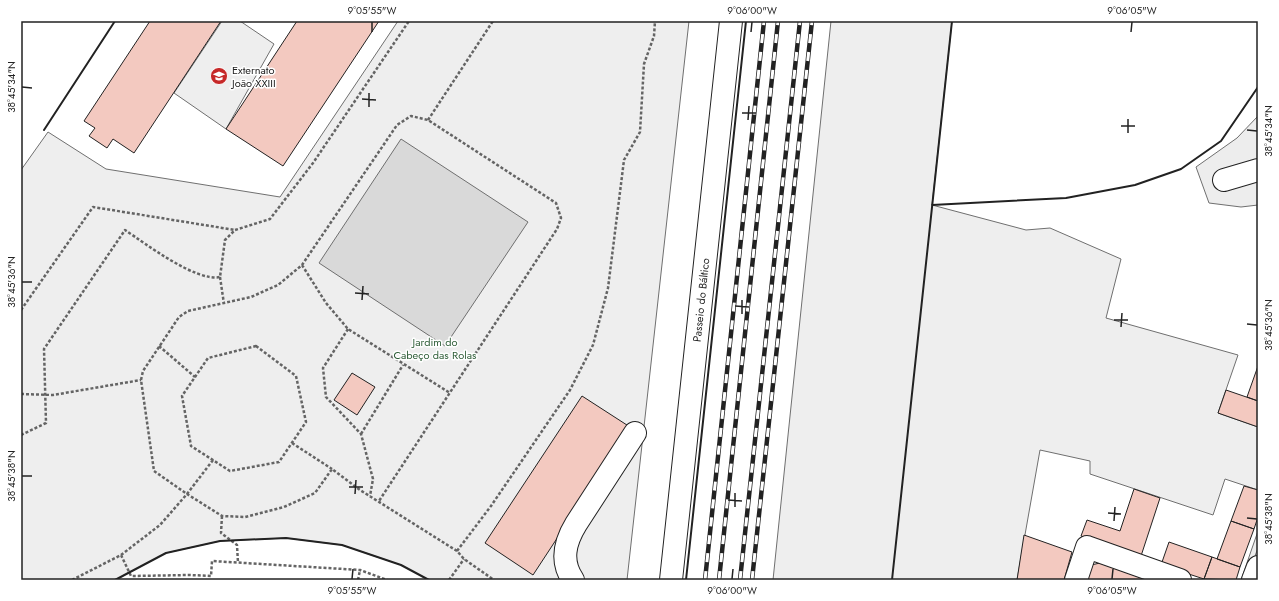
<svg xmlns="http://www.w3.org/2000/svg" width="1279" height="601" font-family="Jost,sans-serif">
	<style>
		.green { fill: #eee; stroke: #6f6f6f }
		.parking { fill: #ededed; stroke: #6f6f6f }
		.water { fill: #d9d9d9; stroke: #6f6f6f }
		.building { fill: #f3c9c0; stroke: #222 }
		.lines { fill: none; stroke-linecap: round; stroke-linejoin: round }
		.minor-casing { stroke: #222; stroke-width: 24 }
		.path { stroke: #646464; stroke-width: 2.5; stroke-dasharray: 3 2; stroke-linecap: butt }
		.minor { stroke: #fff; stroke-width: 22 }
		.rail-casing { stroke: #222; stroke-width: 4.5 }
		.rail { stroke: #fff; stroke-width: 3; stroke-dasharray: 9; stroke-linecap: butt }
		.wall { stroke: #222; stroke-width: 2 }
		.ticks { fill: none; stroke: #222; stroke-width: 1.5 }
		.labels { text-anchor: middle; stroke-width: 3; stroke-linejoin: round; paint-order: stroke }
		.poi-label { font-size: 11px; fill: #222; stroke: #fff; text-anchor: start }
		.street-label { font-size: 11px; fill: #222; stroke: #fff }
		.park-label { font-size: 11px; fill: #2f5e38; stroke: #fff }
		.neatline { fill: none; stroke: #222; stroke-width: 1.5 }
		.ticks-label { font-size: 10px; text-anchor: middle; fill: #222 }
	</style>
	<rect width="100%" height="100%" fill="#fff"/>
	<path class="green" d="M222 21H240L274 44 226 129 174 93Z
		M398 21H689L627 580H429L401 565 342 545 286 538 220 541 166 553 115 580H21V170L48 132 106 169 280 197Z
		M831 21H952L932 205 1026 230 1050 228 1121 259 1106 318 1238 355 1218 413 1258 427V490L1225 479 1213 515 1090 474V461L1040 450 1017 580H773Z"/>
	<path class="parking" d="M1258 116V205L1241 207 1209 203 1196 167 1237 138Z
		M1258 531V548L1246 580H1241Z"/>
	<path class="water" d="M401 139 528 222 445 346 319 263Z"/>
	<path class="building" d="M150 21H221L134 153 113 139 107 148 89 136 95 128 84 121Z
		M297 21H379L283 166 226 129Z
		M1258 366V401L1247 397Z
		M352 373 375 387 357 415 334 400Z
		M1226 390 1258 401V427L1218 413Z
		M582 396 630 427 533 575 485 543Z
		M1244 486 1258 490V517L1254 529 1231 521Z
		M1134 489 1160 498 1141 556 1081 536 1087 520 1120 531Z
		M1231 521 1254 529 1240 567 1217 559Z
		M1024 535 1072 552 1064 580H1017Z
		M1169 542 1212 557 1204 579 1161 565Z
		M1212 557 1240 567 1236 580 1204 579Z
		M1100 563 1142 578V580H1087L1091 565Z"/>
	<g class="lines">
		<g class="minor-casing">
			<path id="minor" d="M1224 180 1258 170
				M573 580C560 561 565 542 576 524L635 433
				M671 580 731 21
				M1076 580 1087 547 1180 580
				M1253 580 1258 567"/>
		</g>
		<path class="path" d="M428 120 493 21
			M302 265 326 303 348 329 450 393
			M220 277 224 304
			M21 310 93 207 235 230
			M348 329 323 368 326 397 361 434 373 479 370 496
			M159 346 195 377
			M256 346 296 376 306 422 279 462 230 471 191 446 182 396 208 358Z
			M21 394 53 395 141 380
			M361 434 403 365
			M21 435 46 423 44 349 125 230C146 244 196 282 220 277L225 240 235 230 270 219 313 163 409 21
			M292 443 332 469
			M213 460 187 494 154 471 141 380 143 371 179 317 188 311 251 297 278 285 302 265 397 125 411 116 428 120 556 203 561 218 557 229 379 501
			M222 516 221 533 237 545 238 563
			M457 551 491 506 570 390 593 345 608 288 624 160 640 132 644 64 654 36 655 21
			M121 555 131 576 190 575 211 576 212 561 360 570 387 580
			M72 580 121 555 160 525 187 494 222 516 245 517 284 507 315 493 332 469 360 490 457 551 464 559 494 580
			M358 580 360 570
			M449 580 464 559"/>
		<use href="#minor" class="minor"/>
		<g class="rail-casing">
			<path id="rail" d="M705 580 764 21
				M719 580 778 21
				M740 580 800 21
				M752 580 812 21"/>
		</g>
		<use href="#rail" class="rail"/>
		<path class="wall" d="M44 130 115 21
			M932 205 1066 198 1135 185 1181 169 1221 141 1258 87
			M115 580 166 553 220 541 286 538 342 545 401 565 429 580
			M686 580 746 21
			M892 580 952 21"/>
	</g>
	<path class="ticks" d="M372 32V22M751 32 752 22M1131 32 1132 22M22 87 32 88M362 99 376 100M369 107V93M742 113H756M748 120 749 106M1121 126H1135M1247 130 1257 131M1128 133V119M22 282H32M355 293 369 294M362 300 363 286M735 306 749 307M742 314V300M1114 320H1128M1247 324 1257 325M1121 327 1122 313M22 476H32M349 487H363M355 494 356 480M728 500 742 501M735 507V493M1108 513 1121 514M1247 518 1257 519M1114 521 1115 507M352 579 353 569M732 579 733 569M1112 579 1113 569"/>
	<defs>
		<g id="school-disc" transform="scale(0.9)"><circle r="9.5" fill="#c62828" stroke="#fff"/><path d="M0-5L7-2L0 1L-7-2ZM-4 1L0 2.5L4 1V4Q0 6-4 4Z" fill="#fff"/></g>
	</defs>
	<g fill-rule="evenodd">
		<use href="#school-disc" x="219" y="76"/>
	</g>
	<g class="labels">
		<g class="poi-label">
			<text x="232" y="74">Externato<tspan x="232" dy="13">João XXIII</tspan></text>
		</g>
		<g class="street-label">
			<text transform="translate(701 300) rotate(-84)" y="4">Passeio do Báltico</text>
		</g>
		<g class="park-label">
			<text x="435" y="346">Jardim do<tspan x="435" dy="13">Cabeço das Rolas</tspan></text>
		</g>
	</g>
	<rect width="1279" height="601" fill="none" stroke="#ffffff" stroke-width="44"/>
	<rect x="22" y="22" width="1235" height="557" class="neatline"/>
	<g class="ticks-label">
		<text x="372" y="14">9°05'55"W</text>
		<text x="752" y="14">9°06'00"W</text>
		<text x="1132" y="14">9°06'05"W</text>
		<text transform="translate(11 87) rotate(-90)" y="4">38°45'34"N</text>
		<text transform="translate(1268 131) rotate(-90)" y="4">38°45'34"N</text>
		<text transform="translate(11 282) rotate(-90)" y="4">38°45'36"N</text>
		<text transform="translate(1268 325) rotate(-90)" y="4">38°45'36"N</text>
		<text transform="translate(11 476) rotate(-90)" y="4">38°45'38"N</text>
		<text transform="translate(1268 519) rotate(-90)" y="4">38°45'38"N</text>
		<text x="352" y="594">9°05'55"W</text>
		<text x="732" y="594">9°06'00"W</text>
		<text x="1112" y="594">9°06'05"W</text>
	</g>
</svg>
